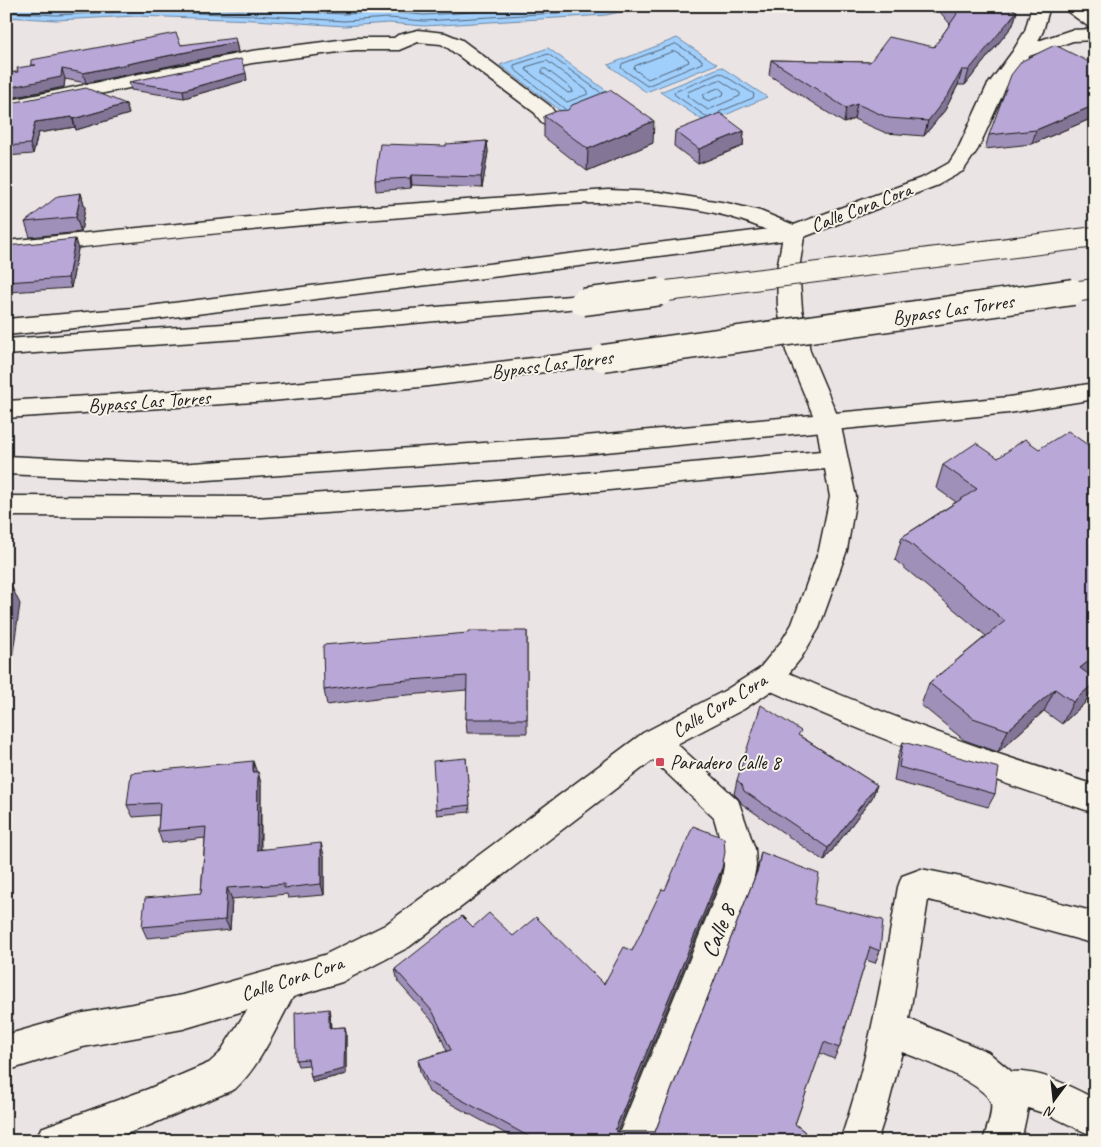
<svg xmlns="http://www.w3.org/2000/svg" width="1101" height="1147" font-family="Caveat,sans-serif">
	<style>
		.water { fill: #a1cffc; stroke: #6c87a2 }
		.lines { fill: none; stroke-linecap: round; stroke-linejoin: round }
		.shore { stroke: #516476; stroke-width: 1 }
		.minor-casing { stroke: #1c1c1c; stroke-width: 3 }
		.highway-casing { stroke: #1c1c1c; stroke-width: 3 }
		.minor { fill: #f7f3e8; fill-rule: evenodd }
		.highway { fill: #f7f3e8; fill-rule: evenodd }
		.highway-bridge-far1-casing { stroke: #1c1c1c; stroke-width: 22; stroke-linecap: butt }
		.highway-bridge-casing { stroke: #1c1c1c; stroke-width: 29; stroke-linecap: butt }
		.highway-bridge-far1 { stroke: #f7f3e8; stroke-width: 20 }
		.highway-bridge { stroke: #f7f3e8; stroke-width: 26 }
		.wall { fill: #9f90b9; stroke: #1c1c1c }
		.shaded-wall { fill: #827596; stroke: #1c1c1c }
		.building { fill: #b9a7d7; stroke: #1c1c1c }
		.poi-dot { fill: #d1495b; stroke: #f7f3e8; stroke-width: 2 }
		.labels { text-anchor: middle; stroke-width: 4; stroke-linejoin: round; paint-order: stroke }
		.street-label { font-size: 20px; fill: #1c1c1c; stroke: #f7f3e8 }
		.poi-label { font-size: 20px; fill: #1c1c1c; stroke: #f7f3e8; text-anchor: start }
		.near-street-label { font-size: 24px; fill: #1c1c1c; stroke: #f7f3e8 }
	</style>
	<rect width="100%" height="100%" fill="#ebe4e5"/>
	<filter id="ink" filterUnits="userSpaceOnUse"><feTurbulence type="fractalNoise" baseFrequency=".02" numOctaves="2"/><feDisplacementMap in="SourceGraphic" scale="10" xChannelSelector="R" yChannelSelector="G"/><feConvolveMatrix kernelMatrix="1 2 1 2 8 2 1 2 1" color-interpolation-filters="sRGB"/></filter>
	<g filter="url(#ink)">
		<path class="water" d="M6 6H647L606 15 424 26 389 23 344 26 255 20 136 16 56 20 6 17Z
			M677 38 717 64 646 92 608 65Z
			M548 48 615 97 566 115 500 65Z
			M721 67 767 97 707 123 660 92Z"/>
		<g class="lines">
			<path class="shore" d="M18 6 56 8 110 6
				M172 6 344 14 389 12 424 15 570 6
				M6 12 56 15 136 11 255 15 344 21 389 18 424 21 605 10 624 6
				M676 44 702 60V63L647 86 621 68 622 64Z
				M675 51 688 59 689 62 648 79 634 69 635 66Z
				M547 61 588 91V94L567 102 526 70 527 67Z
				M543 69H546L572 89 573 92 568 93 542 73Z
				M720 80 740 93V96L708 110 687 96 688 92Z
				M719 88 724 92 723 95 709 101 703 98 704 94Z
				M565 109 514 69V65L548 54 600 92
				M707 117 675 95 674 92 720 73 754 94 753 98 719 112"/>
			<g class="minor-casing">
				<path id="minor" d="M1032 6H1050L1043 31 1038 41 1071 30 1095 29V40L1073 41 1029 56 1006 87 978 149 963 171 938 185 804 237 799 269 802 309 810 351 840 422 856 497 847 550 819 628 801 658 789 673C889 717 991 753 1095 785V813C985 778 876 739 771 691L744 709 677 744 738 800 755 849 756 866 753 882 653 1141H616L721 882 724 866 723 849 714 818 653 760 409 947 342 982 293 997C276 1027 261 1065 235 1089L150 1125 107 1141H36L41 1128 148 1089 209 1063 219 1054 247 1010 183 1029 83 1047 6 1071V1035L83 1013 183 995 324 955 385 925 643 733 724 691 759 669 781 642 792 624 819 550 830 497 825 469 465 504 262 517 6 516V496L262 497 465 484 821 451 816 422 786 351 778 309 777 269 783 236C764 229 746 221 727 216 631 191 527 208 430 215 288 225 147 240 6 255V241L321 210 608 190 659 192 727 203 760 211 794 225 924 177 949 163 958 149 987 86 1013 51 1025 31Z
					M418 30 445 33 462 40 550 106 555 113 570 126 567 130C554 134 542 125 535 113L448 48 441 44 418 42 399 50H355L252 63 6 113V101L252 51 355 38H394L398 35Z
					M921 869 961 877 1095 912V944L961 907 928 900 909 1019 988 1052 1012 1072C1041 1070 1069 1086 1095 1099V1137L1049 1115 1028 1108 1021 1141H983C986 1130 993 1114 991 1103 986 1084 921 1059 902 1052L887 1110 877 1141H840C869 1058 883 973 898 887L902 876Z"/>
			</g>
			<g class="highway-casing">
				<path id="highway" d="M1060 6H1082L1095 15V28L1089 27Z
					M794 226 802 228 805 233 802 238 133 322 6 335V319L133 308Z
					M583 295 591 297 594 302 591 307 238 339 6 355V339L238 323Z
					M603 350 611 352 615 358 611 364 420 387 271 401 6 418V401L271 385 420 371Z
					M1095 383V399L1009 413 585 454 178 482 6 474V456L178 464 585 436 1009 397Z"/>
			</g>
			<use href="#minor" class="minor"/>
			<use href="#highway" class="highway"/>
			<g class="highway-bridge-far1-casing">
				<path id="highway-bridge-far1" d="M651 293 1095 237
					M1064 293 1095 289"/>
			</g>
			<g class="highway-bridge-casing">
				<path id="highway-bridge" d="M583 302 661 292
					M603 358 1073 292"/>
			</g>
			<use href="#highway-bridge-far1" class="highway-bridge-far1"/>
			<use href="#highway-bridge" class="highway-bridge"/>
		</g>
		<path class="wall" d="M935 6H1016L1014 10 1017 11 1013 25 965 85H958L945 110 924 136 886 133 854 119 844 123 769 75 771 60 870 62 934 47 950 24Z
			M236 42 238 52 86 83 65 79 64 87 6 99V73L18 72 31 66V65L181 45Z
			M1095 59V117L1032 144 985 149 989 135 1089 62Z
			M247 80 184 98 131 90 129 82Z
			M6 104H126L129 114 76 130 75 127 38 133 33 154 6 156Z
			M544 116 653 143 587 171 544 137Z
			M675 131H744L743 146 698 164 674 146Z
			M487 141 488 152 482 188 412 185 411 188 376 191 375 180 446 146Z
			M81 193 85 208 81 232 30 237 25 222Z
			M6 246 78 249 71 288 9 292 8 297 6 298Z
			M1039 449 1095 450V669L1088 674 1095 679V684L1085 703 1062 724 1044 711 998 752 964 740 921 705 929 683 986 636 895 560 902 537 956 502 936 488 943 465 998 458Z
			M527 631V733H467L466 719 467 690 384 697 327 705 324 690Z
			M800 736 877 785 872 798 824 861 742 804 739 799 734 794 737 780Z
			M903 742 995 794 988 807 894 781 898 756Z
			M466 758 470 812 437 815 436 809Z
			M258 772 261 784V849L324 855V895L288 898 287 894 232 899 230 930 147 938 142 927 201 893 205 838 162 843 158 831 159 815 133 817 127 805Z
			M761 852 814 904 880 951 875 963 866 960 839 1048 834 1059 820 1053 795 1124 805 1132 801 1141H519L429 1092 420 1072 418 1060 447 1051 435 1024 398 982 395 969 473 927 513 936 604 984 632 951 665 890 719 881 617 1132H655L756 874Z
			M330 1015 331 1028 345 1027 346 1033V1074L313 1082 311 1077 309 1065 298 1066 296 1060Z"/>
		<path class="shaded-wall" d="M1014 6H1016L1010 20 1017 11 1013 25 965 85 969 70 1012 10Z
			M236 42 238 52 86 83 83 73Z
			M62 69 65 79 64 87 6 99V88Z
			M962 70 958 85 945 110 924 136 928 121Z
			M246 73 247 80 184 98 183 90Z
			M126 104 129 114 76 130 73 119Z
			M857 104 854 119 844 123 846 108Z
			M1095 105V117L1032 144 1036 130Z
			M72 117 75 127 38 133 33 154 30 144 35 122Z
			M654 121 653 143 587 171 588 149Z
			M744 131 743 146 698 164 699 149Z
			M487 141 488 152 482 188 481 177Z
			M411 175 412 185 411 188 410 178Z
			M81 193 85 208 81 232 76 217Z
			M75 239 78 249 71 288 68 278Z
			M6 285 9 292 8 297 6 292Z
			M8 579 20 604 6 701V591Z
			M1095 656V669L1069 690 1080 668Z
			M1095 682V684L1085 703 1062 724 1073 702Z
			M1055 689 1044 711 998 752 1008 730Z
			M253 761 257 773 253 772Z
			M258 772 261 784 260 861 257 850Z
			M877 785 872 798 824 861 828 848Z
			M321 843 324 855V895L321 884Z
			M722 868 719 881 614 1140 615 1130Z
			M227 888 232 899 230 930 225 920Z
			M329 1009 330 1015 331 1033 329 1028Z
			M345 1027 346 1033V1074L313 1082 311 1077Z"/>
		<path class="building" d="M951 6H1014L1012 10 1017 11 969 70H962L948 95 928 121 889 118 857 104 846 108 771 60 870 62 889 37 934 47 957 14Z
			M176 33 181 45 235 38 236 42 83 73 62 69 61 77 6 88V73L18 72 17 68 36 65H31V60Z
			M1055 45 1089 62 1095 59V105L1036 130 989 135 1011 75 1022 61Z
			M241 59 246 73 183 90 129 82Z
			M86 88 126 104 73 119 72 117 35 122 30 144 6 146V104Z
			M610 90 654 121 588 149 544 116 557 111 568 110 572 105Z
			M720 113 744 131 699 149 675 131Z
			M487 141 481 177 411 175 410 178 375 180 380 144 446 146V144Z
			M81 193 76 217 25 222 58 196Z
			M75 239 68 278 6 282V246Z
			M1068 431 1095 450V656L1080 668 1095 679V682L1073 702 1055 689 1008 730 973 718 929 683 1005 621 902 537 977 489 943 465 976 443 998 458 1025 439 1039 449Z
			M6 579H8L6 591Z
			M468 631H527V719H466L467 676 381 682 324 690 323 645 468 633Z
			M761 705 801 731 798 735 877 785 828 848 744 791 742 785 737 780Z
			M903 742 999 768 995 794 899 767Z
			M466 758 470 805 436 809 433 761Z
			M253 761V772H258L257 850 321 843V884L284 888V884L227 888 225 920 142 927 145 898 201 893 206 827 158 831 160 803 127 805 131 773Z
			M693 826 724 838 725 852 722 868 615 1130 617 1132H655L758 869 761 852 819 874 814 904 883 920 880 951 870 947 839 1048 824 1042 795 1124 805 1132 799 1141H537L427 1081 418 1060 451 1050 433 1012 395 969 462 916 473 927 489 913 513 936 536 917 604 984 624 947 632 951 662 889 665 890Z
			M329 1009V1028L345 1027 344 1069 311 1077 308 1059 296 1060 295 1013Z"/>
	</g>
	<rect class="poi-dot" x="655" y="757" width="10" height="10" rx="2.5"/>
	<g class="labels">
		<g class="street-label">
			<text transform="translate(861 207) rotate(-21)" y="7">Calle Cora Cora</text>
			<text transform="translate(953 309) rotate(-8)" y="7">Bypass Las Torres</text>
			<text transform="translate(552 364) rotate(-7)" y="7">Bypass Las Torres</text>
			<text transform="translate(149 401) rotate(-4)" y="7">Bypass Las Torres</text>
			<text transform="translate(719 705) rotate(-31)" y="7">Calle Cora Cora</text>
			<text transform="translate(292 978) rotate(-18)" y="7">Calle Cora Cora</text>
		</g>
		<g class="poi-label">
			<text x="670" y="769">Paradero Calle 8</text>
		</g>
		<g class="near-street-label">
			<text transform="translate(718 931) rotate(-68)" y="8">Calle 8</text>
		</g>
	</g>
	<rect width="1101" height="1147" fill="none" stroke="#f7f3e8" stroke-width="25"/>
	<rect x="12" y="12" width="1076" height="1122" fill="none" stroke="#1c1c1c" stroke-width="2" filter="url(#ink)"/>
	<g transform="translate(1054 1100) rotate(195)" stroke="#f7f3e8" stroke-width="4" paint-order="stroke">
	<path d="M0-4L9 19L0 12L-9 19Z" fill="#1c1c1c"/>
	<text y="-8" font-size="14" font-weight="bold" text-anchor="middle" fill="#1c1c1c">N</text>
	</g>
</svg>
